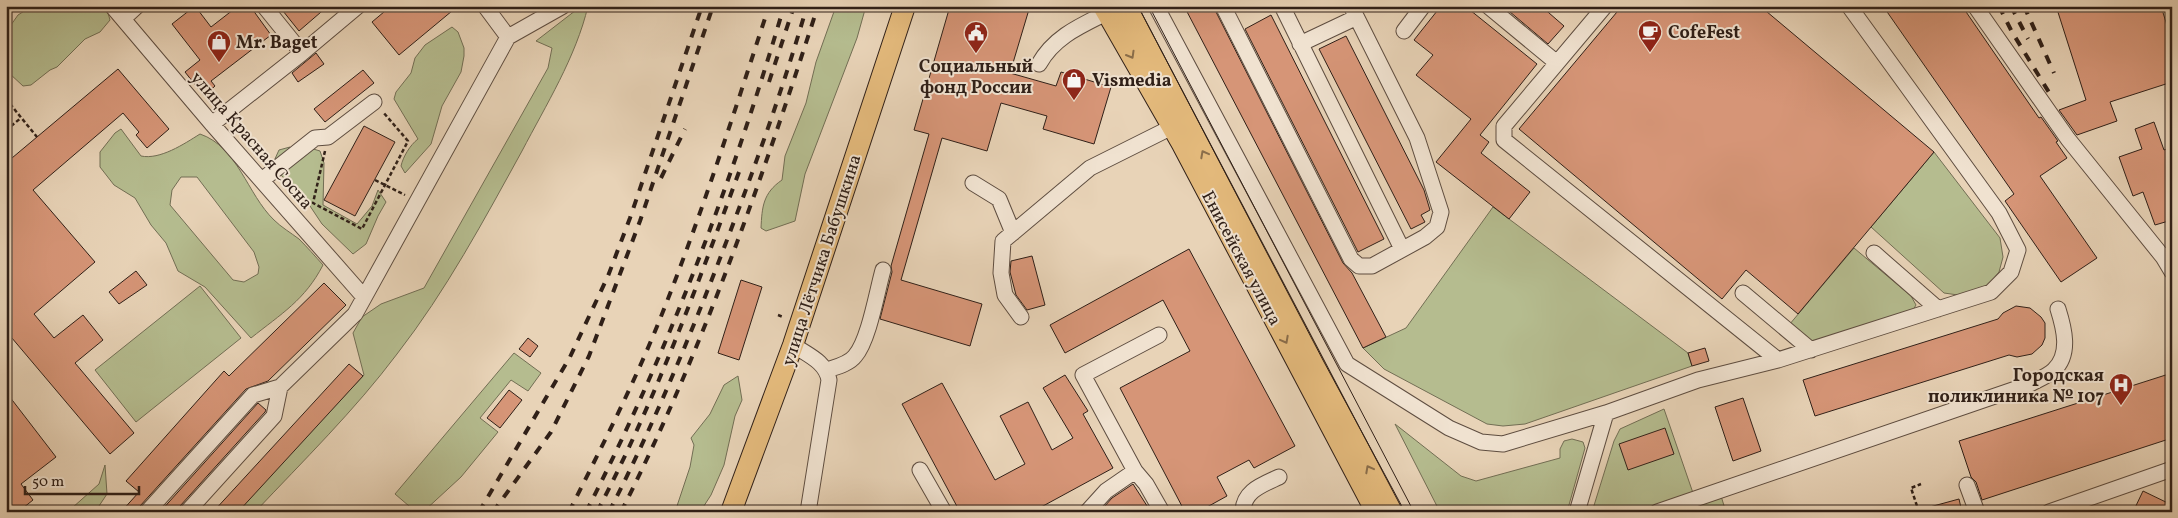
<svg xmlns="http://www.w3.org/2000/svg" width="2178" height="518" font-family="Vollkorn,serif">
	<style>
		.green { fill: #b5bc8f; stroke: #726e54; fill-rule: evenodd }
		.building { fill: #d69577; stroke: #302018 }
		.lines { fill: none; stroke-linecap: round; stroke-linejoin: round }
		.minor-casing { stroke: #5e4d40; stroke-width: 17 }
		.major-casing { stroke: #302018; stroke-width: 22 }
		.path { stroke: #302018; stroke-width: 2.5; stroke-dasharray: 4 2.5; stroke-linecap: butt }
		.minor { stroke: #f0e2d0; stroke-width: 15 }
		.major { stroke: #e4ba7c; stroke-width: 20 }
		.tram { stroke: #302018; stroke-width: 1 }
		.rail { stroke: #302018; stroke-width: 4; stroke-dasharray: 9 9; stroke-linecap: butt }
		.oneway { stroke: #8a6d4a }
		.labels { text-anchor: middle; stroke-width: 4; stroke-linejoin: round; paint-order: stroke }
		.poi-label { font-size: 18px; font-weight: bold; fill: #302018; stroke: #f0e2d0; text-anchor: start }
		.street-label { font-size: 18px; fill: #302018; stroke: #f0e2d0 }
	</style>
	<rect width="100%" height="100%" fill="#e8d3b7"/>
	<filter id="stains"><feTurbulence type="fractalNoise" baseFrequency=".004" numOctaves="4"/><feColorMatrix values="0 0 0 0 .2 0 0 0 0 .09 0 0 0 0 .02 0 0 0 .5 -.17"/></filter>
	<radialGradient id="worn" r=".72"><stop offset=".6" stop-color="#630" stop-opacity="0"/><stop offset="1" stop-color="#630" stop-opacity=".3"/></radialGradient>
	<path class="green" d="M32 6H106L110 20 100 32 85 39 57 67 50 70 31 85 23 86 9 73 6 67V32L18 15Z
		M588 6C576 57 546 105 522 151 484 220 446 291 397 354 355 410 303 461 255 512H235L364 375 353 333 362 317 381 304 424 288 548 68 552 48 536 41 580 7Z
		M836 6H866L857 38 805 174 795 221 766 231 761 228C762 207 763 193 782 180L785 156 806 103 816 62Z
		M452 27 458 32 464 48V56L461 72 442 106 431 144 405 173 401 166C403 157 410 145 418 139L394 99 396 92 411 73 415 58 425 45Z
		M121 129 141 156C160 160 184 144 200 134 238 147 247 194 274 220 281 227 291 233 299 239 307 247 315 256 323 265 305 300 281 314 251 338L205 287 178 271 166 243 151 225 135 198 114 185 100 167V152L115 133ZM181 177H197L254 252 259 267 258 274 244 282 233 280 170 205 172 190Z
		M290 147 296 156 310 148 320 151 324 163 323 205 357 224 372 206 378 190 386 202 378 216 366 244 353 254 322 224 308 203 278 172 274 161 279 150Z
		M1934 152 2000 238 2003 257 1999 272 1985 289 1958 295 1944 293 1871 227Z
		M1493 207 1688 353 1692 366 1525 424 1503 426 1487 424 1384 369 1363 348 1406 328Z
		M1854 248 1911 296 1916 305 1911 313 1811 342 1789 325Z
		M200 286 241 338 136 422 95 370Z
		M514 353 541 373 528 391 511 380 480 418 498 432 461 477 423 512H416L395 494Z
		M738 376 742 400 735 416 724 465 711 495 700 512H675L690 467 694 445 691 438 710 414 724 385Z
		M1664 409 1693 493 1638 512H1592L1614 441 1620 429Z
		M1395 424 1461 476 1476 481 1560 458V449L1564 441 1572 439 1583 442 1585 448 1567 512H1440Z
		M105 465 107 494 95 512H39L72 508 99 484Z
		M1721 496 1726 512H1676Z"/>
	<path class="building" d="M195 6 211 27 238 6H250L271 35 211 81 215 86 204 96 185 72 200 60 172 24Z
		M279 6H328L299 31Z
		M391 6H458L399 55 372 22Z
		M950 6H1030L1010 73 1056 86 1061 72 1111 87 1094 144 1043 129 1047 116 1001 103 987 151 942 138 901 280 982 304 970 346 880 319 892 272 891 266 929 134 914 130Z
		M1184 6H1213L1343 263 1352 273 1386 337 1363 348Z
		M1441 6H1465L1537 64 1480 135 1489 142 1481 153 1530 192 1509 219 1436 162 1471 119 1416 75 1433 55 1414 40Z
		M1503 6H1541L1564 26 1548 44Z
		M1622 6H1760L1934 152 1798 314 1746 270 1722 299 1519 129Z
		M1883 6H1962L2039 118 2041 117 2058 141 2056 142 2067 158 2040 176 2097 258 2061 282 2005 201 2014 194Z
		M2056 6H2161L2172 42V82L2110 102 2117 121 2077 135 2059 110 2086 100Z
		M1271 15 1384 239 1358 252 1245 29Z
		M1346 36 1424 190 1430 210 1421 215 1425 222 1411 229 1319 49Z
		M316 53 324 64 298 82 292 73Z
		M118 69 169 129 147 148 136 135 139 132 123 113 33 190 95 262 34 314 54 338 83 315 103 340 75 363 134 433 110 454 6 331V163Z
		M363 70 374 83 325 122 314 109Z
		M2154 122 2164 150 2172 147V220L2155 225 2143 192 2133 196 2119 157 2142 149 2135 129Z
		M364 126 395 142 355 216 324 200Z
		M1189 249 1295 446 1254 468 1249 460 1217 477 1227 496 1198 512H1185L1120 388 1190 351 1163 300 1065 353 1050 325Z
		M1032 256 1045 305 1027 310 1016 295 1010 272 1011 261Z
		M136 271 147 285 119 304 109 292Z
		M741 280 762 287 739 360 718 353Z
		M324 283 346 305 268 381 246 389 140 506 138 512H121L139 492 126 481 224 371 229 376Z
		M2016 306 2030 308 2041 317 2045 323V338L2042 345 2032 354 2017 357 2009 355 1815 416 1803 380 1998 319 2003 313Z
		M528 338 538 346 530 357 519 349Z
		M1705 348 1709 361 1692 366 1688 353Z
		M349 364 363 376 238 512H213Z
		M2172 373V438L1982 500 1976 482 1971 477 1959 441Z
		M1065 375 1088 411 1083 414 1113 468 1032 512H960L902 404 942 383 995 480 1025 464 1000 416 1028 402 1052 450 1073 438 1043 388Z
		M509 390 522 400 500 428 487 418Z
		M6 392 56 457 21 484 33 500 18 512H6Z
		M1743 398 1761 451 1733 461 1715 407Z
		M258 403 266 410 265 412 180 506 178 512H160Z
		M1665 428 1674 454 1628 470 1619 444Z
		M1133 484 1151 512H1107L1104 507 1112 498Z
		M2143 491 2172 505V512H2133Z
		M1959 499 1962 512H1926V508Z"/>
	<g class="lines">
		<g class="minor-casing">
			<path id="minor" d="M112 6 212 124 364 297
				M264 6 302 53
				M485 6 508 37
				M1156 6 1347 364 1449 428 1481 442 1503 444 1606 413 1698 380 1778 360 1991 292 2011 272 2018 250 1999 213 1849 6
				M1223 6 1351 259 1359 266H1372L1425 237 1437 227 1441 212 1417 138 1351 6
				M1282 6 1402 249
				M1488 6 1557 63
				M1605 6 1504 126V140L1778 360
				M1975 6 2068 139 2163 257
				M123 19 137 6
				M1404 31 1423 6
				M1300 44 1355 18
				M1039 64C1054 37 1080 26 1106 13
				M212 124 302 53 358 6
				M262 180 315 138 328 137 374 102
				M973 183 999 199 1013 233
				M1874 253 1938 309
				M2172 254 2163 257 2172 272
				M1743 293 1811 350
				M1021 317 1005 295 1001 273 1003 241 1090 168 1172 127
				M1159 335 1083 375 1135 471 1146 484 1162 512
				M793 345C808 355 826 362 829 380L808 512
				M827 370C836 367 849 364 855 356 869 340 877 291 883 270
				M920 470 944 512
				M1967 485 1977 512
				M147 512 253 395 280 387
				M187 512 274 416 280 387 355 314 508 37 563 6
				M1087 512 1106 491 1135 471
				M1243 512C1243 491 1262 485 1279 477
				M1577 512 1606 413
				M1657 512 2030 384C2037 380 2048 376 2054 370 2071 354 2064 328 2058 309
				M2049 512 2172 469"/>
		</g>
		<g class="major-casing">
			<path id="major" d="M1103 6 1182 144 1376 512
				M1126 6 1392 512
				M731 512 793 345 905 6"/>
		</g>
		<path class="path" d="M6 99 37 137
			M6 130 21 118
			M325 151 313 203 362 229 408 141 383 112
			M375 180 405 195
			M778 315 783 317
			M1919 512 1911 488 1921 484"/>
		<use href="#minor" class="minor"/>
		<use href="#major" class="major"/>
		<path class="tram" d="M1138 6 1324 362 1405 512
			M1149 6 1414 512"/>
		<path class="rail" d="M1999 6 2012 32 2050 94
			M2011 6 2028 39
			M2024 6 2054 73
			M769 82 794 6
			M661 178 685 129
			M479 512 570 357 608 276 630 218 702 6
			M493 512 551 432 589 356 640 221 713 6
			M569 512C600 450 632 388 658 324 700 220 734 113 769 6
			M586 512C669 350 733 180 784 6
			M597 512C655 401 696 289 739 172
			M609 512C648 436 681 358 712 279 747 189 780 99 807 6
			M621 512C703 350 762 179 818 6"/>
	</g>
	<defs><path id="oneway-chevron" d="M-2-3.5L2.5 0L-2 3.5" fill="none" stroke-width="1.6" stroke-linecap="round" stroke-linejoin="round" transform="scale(1.25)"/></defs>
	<g class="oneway">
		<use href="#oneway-chevron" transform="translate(1131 55) rotate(60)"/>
		<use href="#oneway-chevron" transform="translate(1204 154) rotate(-118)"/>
		<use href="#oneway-chevron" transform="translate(1285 340) rotate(62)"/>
		<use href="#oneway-chevron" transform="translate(1369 469) rotate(-118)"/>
	</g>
	<defs>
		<g id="cafe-pin" transform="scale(1.25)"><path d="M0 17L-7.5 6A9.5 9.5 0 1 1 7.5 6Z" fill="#8f2418" stroke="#f0e2d0"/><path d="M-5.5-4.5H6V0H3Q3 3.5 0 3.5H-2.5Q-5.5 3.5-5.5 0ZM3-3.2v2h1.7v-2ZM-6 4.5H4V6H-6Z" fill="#fff"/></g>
		<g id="civic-pin" transform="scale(1.25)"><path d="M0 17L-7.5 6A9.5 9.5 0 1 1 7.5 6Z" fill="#8f2418" stroke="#f0e2d0"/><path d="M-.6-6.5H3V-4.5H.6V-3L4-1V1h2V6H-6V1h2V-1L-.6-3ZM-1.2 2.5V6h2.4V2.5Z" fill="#fff"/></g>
		<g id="shop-pin" transform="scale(1.25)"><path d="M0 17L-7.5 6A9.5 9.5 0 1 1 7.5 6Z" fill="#8f2418" stroke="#f0e2d0"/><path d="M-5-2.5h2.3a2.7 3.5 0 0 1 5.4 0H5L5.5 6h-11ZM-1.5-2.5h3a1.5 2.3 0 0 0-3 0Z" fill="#fff"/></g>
		<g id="hospital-pin" transform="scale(1.25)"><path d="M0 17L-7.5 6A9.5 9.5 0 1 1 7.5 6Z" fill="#8f2418" stroke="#f0e2d0"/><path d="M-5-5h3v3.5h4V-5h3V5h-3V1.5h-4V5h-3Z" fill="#fff"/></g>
	</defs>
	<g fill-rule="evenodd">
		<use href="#cafe-pin" x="1650" y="32"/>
		<use href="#civic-pin" x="976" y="33"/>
		<use href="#shop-pin" x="219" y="42"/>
		<use href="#shop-pin" x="1074" y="80"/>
		<use href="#hospital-pin" x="2121" y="385"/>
	</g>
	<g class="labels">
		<g class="poi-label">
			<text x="1668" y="38">CofeFest</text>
			<text x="236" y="48">Mr. Baget</text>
			<text x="976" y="72" text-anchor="middle">Социальный<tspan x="976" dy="21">фонд России</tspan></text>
			<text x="1092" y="86">Vismedia</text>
			<text x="2104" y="381" text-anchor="end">Городская<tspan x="2104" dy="21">поликлиника № 107</tspan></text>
		</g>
		<g class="street-label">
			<text transform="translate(252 140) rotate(49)" y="6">улица Красная Сосна</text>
			<text transform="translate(1242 258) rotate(62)" y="6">Енисейская улица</text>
			<text transform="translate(821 260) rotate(-72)" y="6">улица Лётчика Бабушкина</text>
		</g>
	</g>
	<rect width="2178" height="518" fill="none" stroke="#e8d3b7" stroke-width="25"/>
	<rect x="8" y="8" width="2163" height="503" fill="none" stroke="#302018" stroke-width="2.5"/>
	<rect x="12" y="12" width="2153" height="493" fill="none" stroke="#302018"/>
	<path d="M25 486v8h114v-8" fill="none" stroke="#302018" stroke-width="2.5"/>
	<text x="32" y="486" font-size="15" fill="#302018" stroke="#f0e2d0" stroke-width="4" paint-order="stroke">50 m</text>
	<rect width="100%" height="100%" filter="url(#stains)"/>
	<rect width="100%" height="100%" fill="url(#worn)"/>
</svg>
